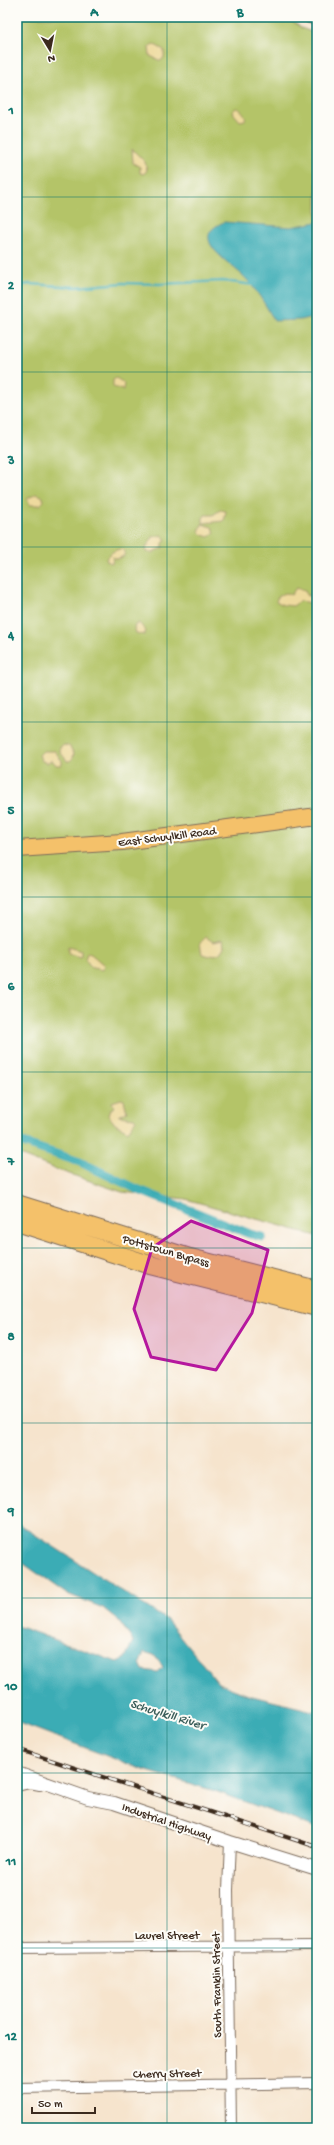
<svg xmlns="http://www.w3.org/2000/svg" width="334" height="2145" font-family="'Gochi Hand',sans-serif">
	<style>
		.green { fill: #b4c467; stroke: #787742 }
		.sand { fill: #eeda9e; stroke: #94825e }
		.water { fill: #3bacb5; stroke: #3b6b6a; fill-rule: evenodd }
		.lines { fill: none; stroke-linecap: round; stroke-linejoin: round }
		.stream { stroke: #3bacb5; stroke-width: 2.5 }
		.canal { stroke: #3bacb5; stroke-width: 9 }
		.minor-casing { stroke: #7c6b5b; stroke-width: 12 }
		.tertiary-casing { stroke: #7c6b5b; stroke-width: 14 }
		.primary-casing { stroke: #7c6b5b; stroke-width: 18 }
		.motorway-casing { stroke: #7c6b5b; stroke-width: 20 }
		.minor { stroke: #fff; stroke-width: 10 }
		.tertiary { stroke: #fff; stroke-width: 12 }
		.primary { stroke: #f4c16a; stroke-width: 16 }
		.motorway { stroke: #f4c16a; stroke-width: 18 }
		.rail-casing { stroke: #3b2a1e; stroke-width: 4 }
		.rail { stroke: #fdfcf7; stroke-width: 2.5; stroke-dasharray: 8; stroke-linecap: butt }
		.marked { fill: #b5179e; fill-opacity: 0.2; stroke: #b5179e; stroke-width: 3; stroke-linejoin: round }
		.grid { fill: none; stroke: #0f766e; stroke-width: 1; stroke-opacity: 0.55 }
		.labels { text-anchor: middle; stroke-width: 4; stroke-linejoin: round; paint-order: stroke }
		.street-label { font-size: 12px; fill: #3b2a1e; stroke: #fdfcf7 }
		.water-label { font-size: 13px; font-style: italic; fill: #3b5e5a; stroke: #fdfcf7 }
		.neatline { fill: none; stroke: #0f766e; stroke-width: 1.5 }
		.grid-label { font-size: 13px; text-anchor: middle; font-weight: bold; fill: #0f766e }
	</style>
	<rect width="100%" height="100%" fill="#fdfcf7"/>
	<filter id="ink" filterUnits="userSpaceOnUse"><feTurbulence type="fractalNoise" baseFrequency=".025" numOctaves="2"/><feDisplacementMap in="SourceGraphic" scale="8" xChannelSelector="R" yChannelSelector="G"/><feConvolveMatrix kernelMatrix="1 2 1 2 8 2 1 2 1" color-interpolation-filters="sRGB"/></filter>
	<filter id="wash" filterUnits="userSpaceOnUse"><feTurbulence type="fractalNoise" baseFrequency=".012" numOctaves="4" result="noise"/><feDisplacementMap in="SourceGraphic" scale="16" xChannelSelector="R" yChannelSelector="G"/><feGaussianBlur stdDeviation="0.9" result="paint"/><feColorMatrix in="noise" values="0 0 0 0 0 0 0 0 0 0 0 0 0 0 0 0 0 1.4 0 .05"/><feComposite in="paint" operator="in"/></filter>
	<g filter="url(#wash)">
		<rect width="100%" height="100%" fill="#f6e4cd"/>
		<path class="green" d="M17 17H287L301 28 317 34V1236L186 1199 122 1192 58 1170 17 1154Z"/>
		<path class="sand" d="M153 44 164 50V57L161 61 150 56 149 47Z
			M237 108C241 109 247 116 245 120L240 121 234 114 233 110Z
			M132 149 145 162 147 170 144 174 140 173V167L133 163Z
			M116 378 124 383 123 390 113 387V380Z
			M36 494 42 496 44 501 40 505H30L27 499Z
			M220 510 226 511 224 521 203 523V518L205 515H213Z
			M202 524 212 527 215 532 209 537 202 535 199 532Z
			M162 535 166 540 163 543V548L157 550 153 553 147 552 146 548 153 537Z
			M122 549 125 551 124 556 117 559 113 557 112 563 108 562 106 559C109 553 116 549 122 549Z
			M296 588 304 590 308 596 317 593V604L300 601 293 606 283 605 276 601 279 595 286 593 291 595Z
			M139 623 146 631 144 635 136 633 134 626Z
			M64 745 69 746 74 753 73 758 70 761H67L60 752V747Z
			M43 751H55L62 761V765H56L52 760 47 763 42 761 39 755Z
			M206 937 213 942 223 940 224 947 220 953 215 955 213 954 209 956 202 954 200 943Z
			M68 947 81 951V957L68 954Z
			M87 953 91 954 104 965 103 970 92 968 85 959Z
			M121 1099 124 1100 127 1112 119 1116 134 1118 136 1120 128 1131 115 1124 108 1115 110 1110 114 1107 112 1102Z"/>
		<path class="water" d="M224 222 291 227 317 222V316L300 320 274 321C268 308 258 293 249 282 236 265 183 239 224 222Z
			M17 1523 167 1620 218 1683 248 1695 317 1712V1828L215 1791 144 1770 17 1722V1626L117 1662 125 1658 133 1641 119 1621 103 1608 65 1593 17 1559ZM144 1652 154 1655 163 1667 158 1672 143 1670 140 1663Z"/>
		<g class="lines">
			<path class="stream" d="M17 286 30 284 76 287 123 283 160 284 223 281 254 285"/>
			<path class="canal" d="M17 1141 80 1162 139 1190 250 1234 262 1237"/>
		</g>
	</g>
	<g filter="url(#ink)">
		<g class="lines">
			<g class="minor-casing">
				<path id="minor" d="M17 1786 30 1783 40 1785
					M230 1842 228 1890 231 2128
					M17 1948 317 1946
					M17 2088 317 2083"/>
			</g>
			<g class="tertiary-casing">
				<path id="tertiary" d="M310 17 317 19
					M17 1773 88 1798 114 1803 230 1842 317 1869"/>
			</g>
			<g class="primary-casing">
				<path id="primary" d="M17 849 122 842 317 816"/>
			</g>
			<g class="motorway-casing">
				<path id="motorway" d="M17 1204 190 1258 317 1290
					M17 1222 150 1265 317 1307"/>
			</g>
			<use href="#minor" class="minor"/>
			<use href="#tertiary" class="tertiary"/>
			<use href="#primary" class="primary"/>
			<use href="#motorway" class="motorway"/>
			<g class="rail-casing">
				<path id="rail" d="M17 1749 317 1847"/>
			</g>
			<use href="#rail" class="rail"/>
		</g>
	</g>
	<path class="marked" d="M191 1221 268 1250 252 1313 216 1370 151 1357 134 1309 152 1248Z"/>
	<path class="grid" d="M167 17V2128M17 197H317M17 372H317M17 547H317M17 722H317M17 897H317M17 1072H317M17 1248H317M17 1423H317M17 1598H317M17 1773H317M17 1948H317"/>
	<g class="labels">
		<g class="street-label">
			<text transform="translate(167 836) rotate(-7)" y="4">East Schuylkill Road</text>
			<text transform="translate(166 1250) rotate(16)" y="4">Pottstown Bypass</text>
			<text transform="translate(167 1821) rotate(19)" y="4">Industrial Highway</text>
			<text x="167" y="1939">Laurel Street</text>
			<text transform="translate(216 1985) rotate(-91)" y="4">South Franklin Street</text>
			<text transform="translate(167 2073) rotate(-1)" y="4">Cherry Street</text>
		</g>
		<g class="water-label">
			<text transform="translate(168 1713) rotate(17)" y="5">Schuylkill River</text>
		</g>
	</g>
	<rect width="334" height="2145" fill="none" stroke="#fdfcf7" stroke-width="44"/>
	<g transform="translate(50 50) rotate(170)" stroke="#fdfcf7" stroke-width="3" paint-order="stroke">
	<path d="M0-3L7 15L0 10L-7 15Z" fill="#3b2a1e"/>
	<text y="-6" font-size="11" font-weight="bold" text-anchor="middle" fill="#3b2a1e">N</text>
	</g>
	<path d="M32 2107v6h63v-6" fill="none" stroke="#3b2a1e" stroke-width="2"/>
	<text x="38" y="2107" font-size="12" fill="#3b2a1e" stroke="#fdfcf7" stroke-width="3" paint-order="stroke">50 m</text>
	<rect x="22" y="22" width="290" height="2101" class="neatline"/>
	<g class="grid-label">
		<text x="94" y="16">A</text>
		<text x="240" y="16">B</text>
		<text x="11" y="114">1</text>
		<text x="11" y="289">2</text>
		<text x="11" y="464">3</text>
		<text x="11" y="639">4</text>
		<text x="11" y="814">5</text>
		<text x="11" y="990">6</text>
		<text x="11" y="1165">7</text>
		<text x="11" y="1340">8</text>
		<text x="11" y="1515">9</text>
		<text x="11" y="1690">10</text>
		<text x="11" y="1865">11</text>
		<text x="11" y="2040">12</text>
	</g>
</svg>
